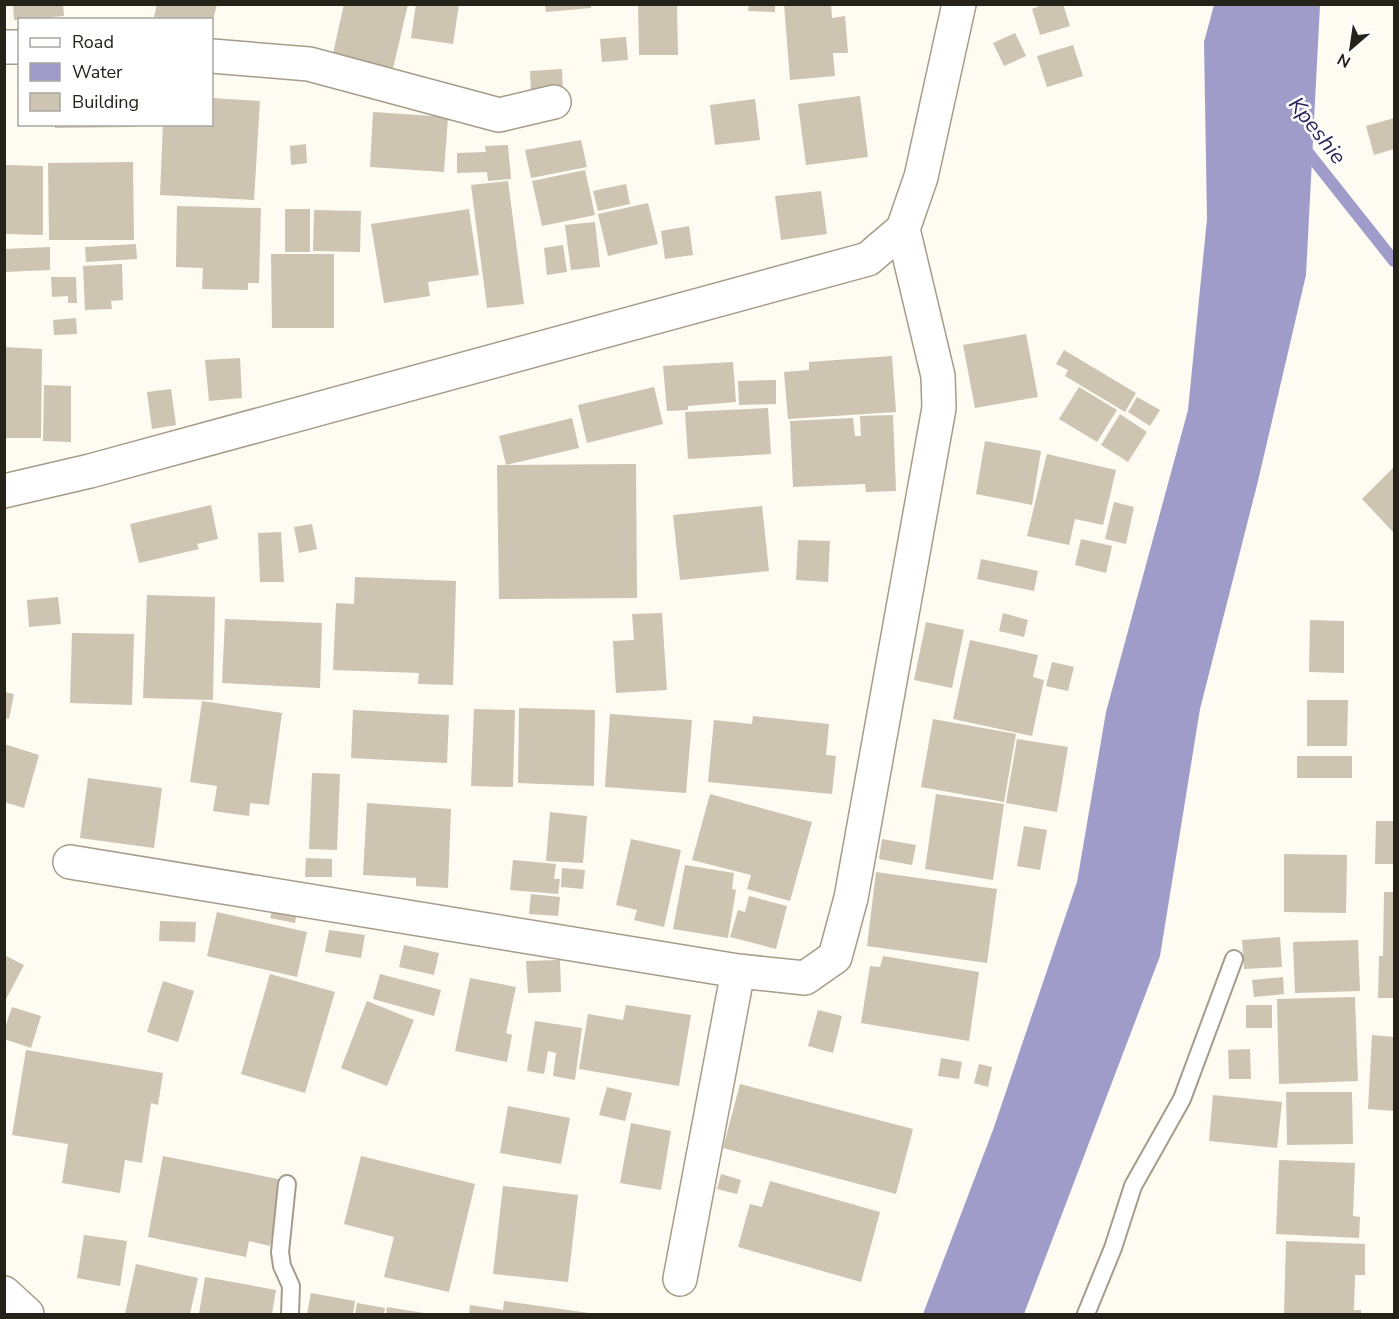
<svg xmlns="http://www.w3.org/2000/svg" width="1399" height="1319" font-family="'Nunito Sans',sans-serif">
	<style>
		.water { fill: #9f9cc9 }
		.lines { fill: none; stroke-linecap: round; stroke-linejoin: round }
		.stream { stroke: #9f9cc9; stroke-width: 12 }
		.building { fill: #cdc4b1 }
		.service-casing { stroke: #a59c89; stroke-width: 20 }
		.minor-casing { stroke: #a59c89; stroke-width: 36 }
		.tertiary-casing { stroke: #a59c89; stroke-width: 36 }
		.service { stroke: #fff; stroke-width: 16 }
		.minor { stroke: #fff; stroke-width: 33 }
		.tertiary { stroke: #fff; stroke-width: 33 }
		.labels { text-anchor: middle; stroke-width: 5; stroke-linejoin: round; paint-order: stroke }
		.water-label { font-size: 22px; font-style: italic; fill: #2e245c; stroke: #fff }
	</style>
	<rect width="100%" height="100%" fill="#fefbf3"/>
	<path class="water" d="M1214 5H1320L1306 275 1258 481 1200 709 1160 956 1024 1314H923L993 1130 1077 882 1106 712 1188 410 1207 219 1204 42Z"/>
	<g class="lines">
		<path class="stream" d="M1302 145 1394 261"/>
	</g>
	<path class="building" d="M13 4H63L64 16 14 20Z
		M157 4H217L213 20H163L154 17Z
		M344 4H408L392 73 332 58Z
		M416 4H459L453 44 411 38Z
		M545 4H591V8L546 12Z
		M749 4H775V12L748 11Z
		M784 4H831L832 18 845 16 848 53H833L835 76 790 80Z
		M1045 4H1063L1070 26 1040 35 1032 9Z
		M677 5 678 55H639L638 6Z
		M1015 33 1026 56 1004 66 993 43Z
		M626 37 628 60 602 62 600 39Z
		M1073 45 1083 76 1047 87 1037 56Z
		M562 69 563 92 531 94 530 71Z
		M860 96 868 157 806 165 798 104Z
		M212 98 260 101 254 200 160 195 163 124H212Z
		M755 99 760 140 715 145 710 105Z
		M373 112 448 117 444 172 370 167Z
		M1394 118V149L1374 155 1366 126Z
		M55 124H134V127L55 128Z
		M581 140 587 167 531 178 525 150Z
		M306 144 307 163 291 165 290 146Z
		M508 145 511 179 488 181 487 172 457 173V153L486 152 485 146Z
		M133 162 134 240H49L48 163Z
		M6 165 43 166V235L5 234Z
		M585 170 595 215 542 226 532 181Z
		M508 181 524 304 487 308 471 185Z
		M626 184 630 204 598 211 593 191Z
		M821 191 827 234 781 240 775 196Z
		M648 203 658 244 608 256 598 214Z
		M177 206 261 208 259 283H248V290L202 289 203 268 176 267Z
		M285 209H310V252H285Z
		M469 209 479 275 428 282 430 296 384 303 371 224Z
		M314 210 361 211 360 252 313 251Z
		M595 222 600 267 571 270 565 225Z
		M689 226 693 255 665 259 661 231Z
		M136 244 137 259 86 262 85 247Z
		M563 245 567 272 547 275 544 248Z
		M50 247V270L5 272V249Z
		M271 254H334V328H272Z
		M122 264 123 300 111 301 112 309 85 310 83 266Z
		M51 277H76L77 303H68V296L52 297Z
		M76 318 77 334 54 335 53 320Z
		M1026 334 1038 397 975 408 963 345Z
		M4 347 42 349 41 438H4Z
		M1064 350 1136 393 1125 412 1065 376 1068 370 1056 364Z
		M892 356 896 412 788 419 784 372 809 370V362Z
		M240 358 242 398 209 401 205 360Z
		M733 362 736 402 688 406V410L667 411 663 366Z
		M776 380V404L739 405 738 381Z
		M44 385 71 386V442L43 441Z
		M654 387 663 424 587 443 578 405Z
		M1079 387 1117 410 1097 442 1059 419Z
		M171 389 176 425 152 429 147 392Z
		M1137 397 1160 410 1150 426 1128 412Z
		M768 408 771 454 688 459 685 412Z
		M1120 414 1147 432 1128 462 1101 445Z
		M893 415 896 491 866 492 865 484 793 487 790 421 853 418 855 436H861L860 416Z
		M572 418 579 448 506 465 499 436Z
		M985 441 1041 451 1032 505 976 494Z
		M1047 454 1116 470 1103 525 1075 519 1069 545 1027 536Z
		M636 464 637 598 499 599 497 465Z
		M1394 467V533L1362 499Z
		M1114 502 1134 507 1126 544 1105 539Z
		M211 505 218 539 197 544 199 549 139 563 130 524Z
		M762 506 769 571 680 580 673 515Z
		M312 524 317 549 299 553 294 527Z
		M281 532 284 582H260L258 533Z
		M1081 539 1112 546 1106 573 1075 565Z
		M798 540 830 541 828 582 796 580Z
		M981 559 1038 571 1034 591 977 579Z
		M355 577 456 581 453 685 418 684 419 673 333 670 336 603 354 604Z
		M147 595 215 597 213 700 143 698Z
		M58 597 61 624 29 627 27 600Z
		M662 613 667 690 616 693 613 641 634 640 632 614Z
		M1003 613 1028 620 1024 637 999 631Z
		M225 619 322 623 320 688 222 683Z
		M1310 620 1344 621V673L1309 672Z
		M926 622 964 630 952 688 914 680Z
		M72 633 134 634 132 705 70 703Z
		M970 640 1038 655 1033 677 1044 680 1032 736 953 719Z
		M1052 662 1074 667 1068 691 1046 686Z
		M4 692 14 694 9 719 4 718Z
		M1307 700H1348L1347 746H1307Z
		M202 701 282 713 269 805 250 803 249 816 213 811 217 786 190 782Z
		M519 708 595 710 594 786 518 783Z
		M474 709 515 710 513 787 471 786Z
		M353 710 449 715 447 763 351 758Z
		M610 714 692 720 686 793 605 787Z
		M753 716 829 724 826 755 836 756 832 794 708 782 714 720 752 724Z
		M933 719 1016 734 1004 802 921 787Z
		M1017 739 1068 747 1057 812 1006 803Z
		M4 744 39 755 24 808 4 802Z
		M1297 756H1352V778H1297Z
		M312 773 340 774 337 850 309 849Z
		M88 778 162 788 154 848 80 838Z
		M710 794 812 822 790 901 747 889 751 875 692 860Z
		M936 794 1004 804 993 880 925 869Z
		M367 803 451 809 448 888 416 886V878L363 875Z
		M550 812 587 816 583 863 546 861Z
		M1376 821H1394V864H1375Z
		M1024 826 1047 830 1040 870 1017 866Z
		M631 839 681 850 664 927 634 920 637 910 616 905Z
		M882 839 916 845 912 865 879 859Z
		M1284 854 1347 855 1346 913 1284 912Z
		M306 858 332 859V877H305Z
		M513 860 556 864 554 879H560L558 894 510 890Z
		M685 865 734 873 732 889 736 890 728 938 673 929Z
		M562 868 585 870 583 889 561 887Z
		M876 872 997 889 987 963 867 946Z
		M1384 892H1394V998H1378L1379 956H1383Z
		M531 894 560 897 558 916 529 914Z
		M749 896 787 906 776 949 730 937 738 910 745 912Z
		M273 907 297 912 295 923 270 918Z
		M217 912 307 932 297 977 207 956Z
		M160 921 196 922 195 942 159 941Z
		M329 930 365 935 361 958 325 952Z
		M1280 937 1282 967 1244 969 1242 940Z
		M1358 940 1360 991 1295 993 1293 942Z
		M404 945 439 953 434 975 399 967Z
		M4 955 24 965 4 1003Z
		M883 956 979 972 969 1041 861 1023 870 966 880 967Z
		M560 960 561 992 528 993 526 961Z
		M270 974 335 992 305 1093 241 1074Z
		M380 974 441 990 434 1016 373 999Z
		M1283 977 1284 994 1254 997 1252 980Z
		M470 978 516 987 506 1033 512 1035 507 1062 455 1051Z
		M163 981 194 991 178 1042 147 1032Z
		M1355 997 1358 1081 1279 1084 1277 999Z
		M367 1001 414 1020 387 1086 341 1068Z
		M626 1005 691 1015 679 1086 579 1069 588 1014 623 1020Z
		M1246 1005H1272V1028H1246Z
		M12 1007 41 1016 31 1048 4 1039V1031Z
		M818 1010 842 1016 833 1053 808 1046Z
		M535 1021 582 1028 575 1080 553 1076 556 1053 548 1051 544 1074 527 1071Z
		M1372 1035 1394 1037V1111L1368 1109Z
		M1250 1049 1251 1079H1229L1228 1050Z
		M26 1050 163 1073 158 1105 151 1103 142 1163 125 1160 120 1193 62 1183 68 1144 12 1135Z
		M941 1058 962 1062 959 1079 938 1076Z
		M979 1064 992 1067 988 1087 974 1083Z
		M740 1084 913 1129 896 1194 723 1148Z
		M607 1087 632 1093 625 1121 599 1115Z
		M1286 1092H1352L1353 1144 1287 1145Z
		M1213 1095 1282 1102 1277 1148 1209 1141Z
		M508 1106 570 1118 561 1164 500 1153Z
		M631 1123 671 1131 661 1190 620 1183Z
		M163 1156 283 1180 270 1246 249 1241 246 1257 148 1237Z
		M361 1156 475 1184 449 1292 384 1277 394 1237 344 1224Z
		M1279 1160 1355 1163 1353 1216 1360 1217 1359 1238 1276 1234Z
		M721 1174 741 1180 737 1194 717 1189Z
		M770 1181 880 1212 861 1282 738 1247 750 1204 762 1207Z
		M503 1186 578 1195 568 1282 493 1274Z
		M84 1235 127 1241 120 1286 77 1278Z
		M1286 1241 1365 1244V1275H1355L1354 1310H1361V1314H1284Z
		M136 1264 198 1278 190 1314H125Z
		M205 1277 276 1290 272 1314H199Z
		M311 1293 355 1301 353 1314H307Z
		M504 1301 589 1313V1314H469L470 1305 503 1310Z
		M357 1303 385 1308 384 1314H355Z
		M387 1307 424 1313V1314H386Z"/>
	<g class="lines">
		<g class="service-casing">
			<path id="service" d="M287 1184 280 1252 282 1266 291 1286 290 1314
				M1086 1314 1113 1248 1133 1186 1182 1099 1234 959"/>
		</g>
		<g class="minor-casing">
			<path id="minor" d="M4 47H20
				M212 56 309 64 499 115 554 102
				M70 862 738 971 805 978 835 957 851 898 939 408 938 376 903 229
				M680 1279 738 971
				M4 1293 27 1314"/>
		</g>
		<g class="tertiary-casing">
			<path id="tertiary" d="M4 491 90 471 868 259 903 229 921 177 959 4"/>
		</g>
		<use href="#service" class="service"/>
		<use href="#minor" class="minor"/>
		<use href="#tertiary" class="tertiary"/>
	</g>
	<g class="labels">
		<g class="water-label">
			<text transform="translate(1318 130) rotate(52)" y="8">Kpeshie</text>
		</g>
	</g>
	<rect width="1399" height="1319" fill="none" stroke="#25221a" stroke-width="12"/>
	<rect x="18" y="18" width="195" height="108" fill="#ffffff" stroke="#a8a7a3" stroke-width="1.5"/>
	<rect x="30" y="38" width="30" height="9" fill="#ffffff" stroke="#a8a7a3" stroke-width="1.5"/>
	<text x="72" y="48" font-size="18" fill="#25221a">Road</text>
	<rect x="30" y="63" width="30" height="18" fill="#9f9cc9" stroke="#a8a7a3" stroke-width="1.5"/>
	<text x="72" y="78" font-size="18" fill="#25221a">Water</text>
	<rect x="30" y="93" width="30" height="18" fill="#cdc4b1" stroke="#a8a7a3" stroke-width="1.5"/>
	<text x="72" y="108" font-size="18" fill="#25221a">Building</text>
	<g transform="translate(1351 48) rotate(209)" stroke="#ffffff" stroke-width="4.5" paint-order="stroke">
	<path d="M0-4.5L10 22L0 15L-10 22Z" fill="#25221a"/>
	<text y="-9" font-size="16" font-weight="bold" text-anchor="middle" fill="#25221a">N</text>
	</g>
</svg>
